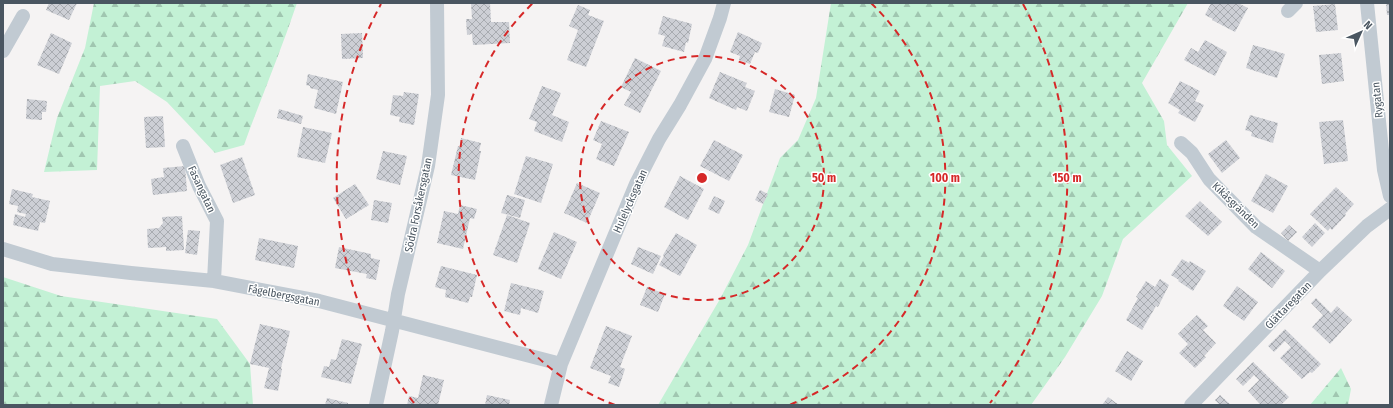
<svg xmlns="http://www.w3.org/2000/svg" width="1393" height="408" font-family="'Fira Sans Condensed',sans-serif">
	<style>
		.forest { fill: url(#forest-firs) }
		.building { fill: url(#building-cross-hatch) }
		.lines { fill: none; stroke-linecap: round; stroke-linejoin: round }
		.street { stroke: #c1cad2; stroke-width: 14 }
		.ring { fill: none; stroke: #d62828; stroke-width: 2; stroke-dasharray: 7 5 }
		.labels { text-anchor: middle; stroke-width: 3; stroke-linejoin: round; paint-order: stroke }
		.street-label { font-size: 11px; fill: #4a5661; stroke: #fff }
		.centre { fill: #d62828; stroke: #fff; stroke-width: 2 }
		.ring-label { font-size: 12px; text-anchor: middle; font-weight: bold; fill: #d62828; stroke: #fff; stroke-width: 3; stroke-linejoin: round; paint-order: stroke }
	</style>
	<defs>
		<pattern id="forest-firs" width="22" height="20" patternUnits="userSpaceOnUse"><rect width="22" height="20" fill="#c3f1d5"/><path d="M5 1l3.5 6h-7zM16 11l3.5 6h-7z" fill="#a0c6b0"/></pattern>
		<pattern id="building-cross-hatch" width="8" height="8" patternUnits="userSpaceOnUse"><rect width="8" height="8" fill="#cdcfd5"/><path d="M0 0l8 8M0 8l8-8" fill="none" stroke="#a8abb0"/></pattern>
	</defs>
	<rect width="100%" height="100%" fill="#f5f3f3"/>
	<path class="forest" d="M94 3H297C281 51 261 98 244 145L215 153 167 102 135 81 100 86 97 170 44 172 57 118 85 48Z
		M831 3H1188L1142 83 1164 121 1167 145 1192 176 1123 239 1102 296 1065 357 1031 405H658L720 299 748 245 780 158 798 140 816 98Z
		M3 277 61 296 217 319 250 364 253 405H3Z
		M1341 368 1351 389 1348 405H1310Z"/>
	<path class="building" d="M49 3H77L69 20 46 10Z
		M471 3H490L491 22H509L510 43 473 45 472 34 467 35 466 19H472Z
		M1211 3H1238L1248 8 1235 32 1212 20 1213 19 1205 15Z
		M1386 3H1390V15H1387Z
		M1335 4 1338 30 1316 32 1313 6Z
		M578 5 590 10 588 15 604 21 586 67 567 60 578 30 569 26Z
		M663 16 692 24 688 43 686 42 684 52 662 46 665 36 658 34Z
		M738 32 762 43 758 53 755 52 750 64 739 60 740 56 730 52Z
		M51 33 72 43 59 74 37 65Z
		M362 33 363 58 342 59 341 34Z
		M1205 40 1227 52 1215 76 1184 60 1191 48 1198 52Z
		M1253 45 1285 54 1277 78 1246 68Z
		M1341 53 1344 81 1322 84 1319 55Z
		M635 58 661 71 640 113 624 105 631 92 621 87Z
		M720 72 747 83 745 87 755 91 747 111 737 107 736 110 709 98Z
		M308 74 343 82 336 114 314 108 318 90 310 88V86L306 85Z
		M1180 81 1200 91 1195 101 1204 105 1195 122 1178 113 1180 110 1168 103Z
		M542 86 561 93 552 115 569 122 562 142 534 131 537 122 529 119Z
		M775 89 795 95 789 117 769 112Z
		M404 92 419 94 414 125 399 122 400 117 390 115 393 95 403 96Z
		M27 99 47 101 46 112H42V120L26 119Z
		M279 109 303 116 301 124 277 118Z
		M1250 115 1278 123 1273 143 1251 136 1252 132 1245 130Z
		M163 116 165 147 146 148 144 117Z
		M1343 120 1348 161 1324 164 1319 122Z
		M601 121 629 132 614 166 596 159 602 144 593 140Z
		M303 127 332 133 325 163 297 157Z
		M461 138 481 143 479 151H481L475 180 451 175 458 146 460 147Z
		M714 140 743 155 729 181 700 166Z
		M1226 140 1240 158 1222 173 1208 154Z
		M383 151 407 156 400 185 376 179Z
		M526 156 553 164 541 203 514 194Z
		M242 157 255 195 233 203 220 165Z
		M185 166 187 191 153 195 151 179 164 177 163 168Z
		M1266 174 1288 186 1273 213 1251 201Z
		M680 176 704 189 688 220 664 207Z
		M577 183 600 193 587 223 564 213Z
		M355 184 369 205 346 219 333 198Z
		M1336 187 1354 204 1345 214 1346 215 1332 230 1330 228 1328 231 1310 214Z
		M12 189 33 194 32 197 50 201 45 223 40 222 38 231 13 225 15 214 25 217 26 214 17 212 18 206 9 204Z
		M760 190 768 194 763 204 755 200Z
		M507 195 525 200 520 218 501 213Z
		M714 196 725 201 719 214 708 209Z
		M374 200 392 203 388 223 371 220Z
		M1200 201 1222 222 1208 236 1185 216Z
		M460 205 477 209 474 219 470 218 463 249 437 243 444 211 458 214Z
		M507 215 530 223 517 263 493 255Z
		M182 216 184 250 166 251V247L148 248 147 229 159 228 163 223 162 217Z
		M1315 223 1325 233 1312 247 1302 237Z
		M1289 225 1297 232 1288 241 1281 233Z
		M188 230 200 231 197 255 185 253Z
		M554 232 577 242 561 279 538 269Z
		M676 233 697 245 680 276 659 265 664 256 663 255Z
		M259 238 298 246 294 268 255 260Z
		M339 247 371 254V258L380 260 376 280 366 278 367 274 335 268Z
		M638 247 661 256 653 274 631 264Z
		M1261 252 1285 271 1272 288 1248 269Z
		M1182 259 1189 263 1190 261 1206 271 1193 291 1178 281 1179 280 1171 275Z
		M441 266 477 275 472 297H470L468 303 445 297 446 290 435 287Z
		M1160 279 1169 285 1158 307 1156 306 1142 330 1126 320 1138 298 1136 297 1146 281 1155 287Z
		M511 283 544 291 538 313 521 308 520 315 504 311Z
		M1237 286 1258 302 1244 321 1223 306Z
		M647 287 665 294 658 312 640 305Z
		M1316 298 1331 313 1337 306 1352 320 1330 344 1312 327 1323 315 1311 303Z
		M1197 315 1208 326 1203 330 1216 343 1204 356 1206 357 1195 368 1179 353 1188 344 1178 334Z
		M260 324 290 331 281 368 282 369 278 391 264 388 269 368 250 364Z
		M606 326 632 336 620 367 625 369 619 387 608 383 611 376 590 368Z
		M1285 329 1321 364 1312 373 1310 372 1302 379 1280 358 1291 347 1285 341 1274 352 1268 346Z
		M342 339 362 344 351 384 321 377 324 366 329 367 331 359 336 360Z
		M1127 351 1143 361 1131 381 1115 371Z
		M1253 362 1289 397 1281 405H1261L1248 391 1259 380 1254 375 1243 386 1236 379Z
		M423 375 444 380 438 405H407L409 396 418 398Z
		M487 395 510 400 509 405H485Z
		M1220 395 1231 405H1220L1215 400Z
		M1108 397 1119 405H1102Z
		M327 398 348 403V405H325Z"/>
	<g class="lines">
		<path class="street" d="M1367 3 1384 170 1390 196
			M1288 11 1296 3
			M3 51 23 16
			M1181 143 1192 153 1209 179 1256 227 1320 271
			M183 146 199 186 217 221 214 281
			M3 249 52 264 131 273 214 281 319 301 561 364
			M376 405 392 331 398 294 428 166 438 95 437 3
			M551 405 561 364 636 184 659 139 680 105 705 59 720 18 724 3
			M1191 405 1320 271 1367 226 1390 209"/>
	</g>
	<g class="ring">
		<circle cx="702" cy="178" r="122"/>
		<path d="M615 405A243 243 0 0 1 533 3M871 3A243 243 0 0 1 789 405"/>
		<path d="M414 403A365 365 0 0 1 381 4M1023 4A365 365 0 0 1 990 403"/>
	</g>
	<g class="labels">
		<g class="street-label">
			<text transform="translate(1377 100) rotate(-96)" y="4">Rygatan</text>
			<text transform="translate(202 189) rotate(65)" y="4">Fasangatan</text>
			<text transform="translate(630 201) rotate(-66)" y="4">Hulelycksgatan</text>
			<text transform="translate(418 205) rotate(-78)" y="4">Södra Forsåkersgatan</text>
			<text transform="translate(1236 205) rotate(44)" y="4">Kikåsgränden</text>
			<text transform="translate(284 295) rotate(11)" y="4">Fågelbergsgatan</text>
			<text transform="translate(1288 305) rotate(-46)" y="4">Glättaregatan</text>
		</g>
	</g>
	<circle cx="702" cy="178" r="6" class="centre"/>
	<g class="ring-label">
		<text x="824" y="182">50 m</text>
		<text x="945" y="182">100 m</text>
		<text x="1067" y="182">150 m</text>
	</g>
	<rect width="1393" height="408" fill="none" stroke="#4a5661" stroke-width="8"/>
	<g transform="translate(1361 32) rotate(45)" stroke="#ffffff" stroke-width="3" paint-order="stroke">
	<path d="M0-3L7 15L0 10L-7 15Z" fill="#4a5661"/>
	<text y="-6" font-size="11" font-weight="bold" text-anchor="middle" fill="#4a5661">N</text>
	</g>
</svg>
